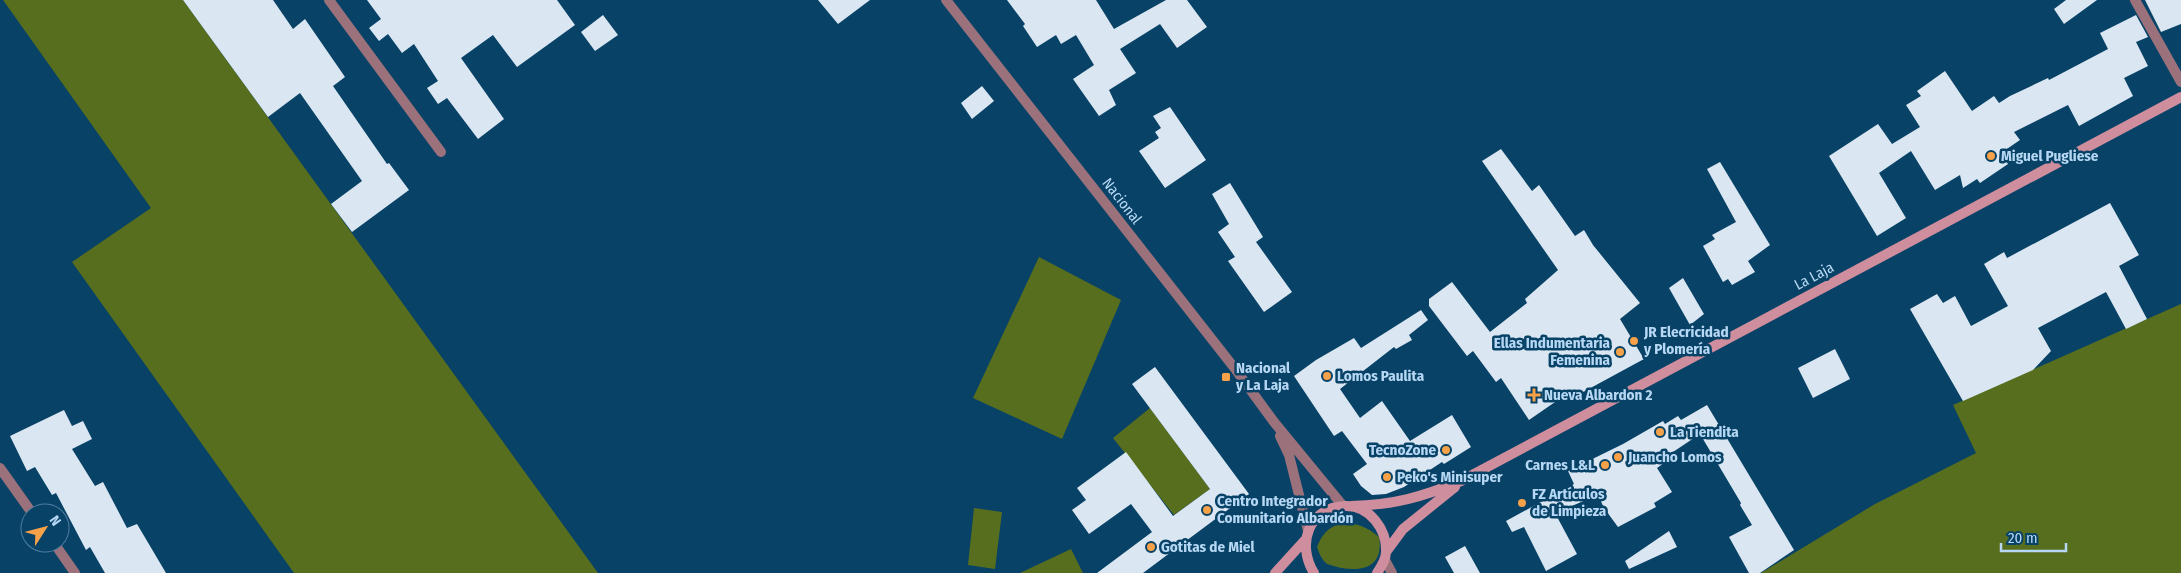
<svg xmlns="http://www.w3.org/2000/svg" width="2181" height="573" font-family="'Fira Sans Condensed',sans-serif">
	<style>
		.green { fill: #576e1e }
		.building { fill: #dae7f2 }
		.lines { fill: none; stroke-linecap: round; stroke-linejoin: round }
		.minor { stroke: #9b727b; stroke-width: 10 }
		.secondary { stroke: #ce8e9d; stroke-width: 10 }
		.poi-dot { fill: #f7a148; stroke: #084266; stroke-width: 2 }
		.labels { text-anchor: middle; stroke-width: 5; stroke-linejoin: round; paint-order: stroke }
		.poi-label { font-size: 15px; font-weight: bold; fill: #b7d8f4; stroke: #084266; text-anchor: start }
		.street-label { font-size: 15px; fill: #b7d8f4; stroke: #084266 }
	</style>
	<rect width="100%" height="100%" fill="#084266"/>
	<path class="green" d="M3 0H183L598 573H294L72 262 151 208Z
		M1039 257 1121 300 1062 439 973 398Z
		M2181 304V573H1761L1875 504 1976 453 1953 405Z
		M1150 408 1210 489 1174 515 1113 438Z
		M974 508 1002 512 995 569 968 565Z
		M1341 523C1358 523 1367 527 1379 537 1385 573 1353 573 1327 564 1322 560 1319 553 1317 547 1322 534 1328 528 1341 523Z
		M1071 549 1083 573H1020Z"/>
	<path class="building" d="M183 0H273L293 29 305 19 345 77 333 86 387 164 389 163 409 190 352 232 331 204 362 181 300 93 268 117Z
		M367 0H557L575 25 517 67 493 35 461 58 504 119 478 139 447 98 438 104 427 88 438 81 414 44 402 53 388 34 379 41 369 28 381 19Z
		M818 0H870L838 24Z
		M1007 0H1096L1114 29 1166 0H1187L1207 27 1177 48 1160 24 1120 49 1136 73 1109 90 1116 105 1099 116 1073 79 1094 65 1076 35 1061 44 1056 35 1037 47 1023 26 1025 24Z
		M2066 0H2097L2064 24 2054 9Z
		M2145 0H2181V24L2161 32Z
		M603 15 618 35 595 51 581 32Z
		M2136 15 2148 37 2136 42 2148 66 2124 78 2133 96 2079 126 2068 105 2014 132 2020 140 2001 153 2008 164 1980 183 1977 179 1963 188 1960 175 1935 190 1911 151 1879 173 1906 218 1877 236 1829 156 1878 124 1892 144 1920 127 1906 105 1921 96 1917 91 1945 71 1972 111 1994 96 1999 103 2010 96 2048 78 2049 80 2108 49 2100 33Z
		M982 86 994 101 972 119 961 103Z
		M1170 107 1206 160 1165 188 1139 151 1159 138 1155 132 1161 128 1153 116Z
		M1501 149 1532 191 1539 185 1575 236 1584 230 1593 245 1640 303 1620 319 1644 359 1574 397 1571 391 1529 420 1501 378 1496 382 1473 351 1467 356 1429 306V299L1452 282 1490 332 1527 303 1525 299 1558 270 1482 161Z
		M1720 162 1770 245 1748 261 1755 272 1732 285 1728 279 1723 282 1703 246 1715 239 1712 235 1736 222 1707 169Z
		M1230 183 1263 237 1256 242 1292 292 1264 312 1228 261 1235 257 1218 232 1229 224 1212 194Z
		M2110 203 2139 255 2119 266 2147 319 2126 329 2106 292 2038 328 2051 351 2033 370 1963 401 1910 309 1937 294 1943 303 1955 296 1971 326 2008 306 1984 264 2004 252 2007 258Z
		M1683 278 1704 314 1690 325 1669 288Z
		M1421 310 1428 320 1409 335 1412 340 1396 349 1394 347 1340 389 1360 418 1382 401 1410 441 1452 415 1471 447 1444 464 1442 462 1404 487 1386 494 1372 495 1361 486 1353 474 1367 464 1342 431 1334 436 1294 376 1316 360 1354 338 1361 348Z
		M1835 349 1850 379 1813 398 1798 368Z
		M1155 367 1249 494 1143 573H1097L1152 532 1131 504 1089 534 1072 510 1086 500 1077 488 1126 452 1173 516 1210 489 1132 384Z
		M1707 405 1794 550 1760 573H1749L1729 537 1752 525 1740 505 1741 503 1700 434 1661 460 1664 463 1657 468 1672 492 1654 503 1656 507 1618 527 1604 508 1598 495 1555 513 1577 554 1546 571 1524 527 1512 532 1506 521 1574 484 1568 471 1623 444 1663 421 1665 424 1678 416 1681 420Z
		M64 410 72 426 83 421 92 439 72 449 95 486 103 482 127 528 137 524 166 573H105L90 547 86 550 56 493 52 495 35 467 27 471 10 436Z
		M1669 531 1677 547 1629 569 1625 561Z
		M1465 546 1480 573H1454L1445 557Z"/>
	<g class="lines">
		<path class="minor" d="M329 0 441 152
			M946 0 1236 370 1274 422 1343 506
			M2135 0 2181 82
			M1280 436 1289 455 1308 531
			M0 468 32 513
			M54 543 75 573
			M1385 560 1392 573"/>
		<path class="secondary" d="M1351 506C1394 505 1422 497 1461 481L2181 97
			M1386 552 1403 529 1455 487
			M1275 573 1305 540
			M1314 573C1296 544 1309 507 1345 506 1370 505 1387 530 1386 552 1386 560 1381 567 1377 573"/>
	</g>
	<g class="poi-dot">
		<circle cx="1991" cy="156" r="5"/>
		<circle cx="1634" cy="341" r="5"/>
		<circle cx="1620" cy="352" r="5"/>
		<circle cx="1327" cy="376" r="5"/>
		<rect x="1221" y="372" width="10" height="10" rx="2.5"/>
		<path d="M1531.5 387.5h5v5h5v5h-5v5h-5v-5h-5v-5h5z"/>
		<circle cx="1660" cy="432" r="5"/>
		<circle cx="1446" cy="450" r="5"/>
		<circle cx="1618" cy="457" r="5"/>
		<circle cx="1605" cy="465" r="5"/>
		<circle cx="1387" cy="477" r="5"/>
		<circle cx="1522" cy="503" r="5"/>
		<circle cx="1207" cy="510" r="5"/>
		<circle cx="1151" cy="547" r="5"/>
	</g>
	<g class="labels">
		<g class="poi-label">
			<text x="2001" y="161">Miguel Pugliese</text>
			<text x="1644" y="337">JR Elecricidad<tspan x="1644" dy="17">y Plomería</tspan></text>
			<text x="1610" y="348" text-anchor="end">Ellas Indumentaria<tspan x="1610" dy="17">Femenina</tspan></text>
			<text x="1236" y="373">Nacional<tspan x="1236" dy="17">y La Laja</tspan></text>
			<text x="1337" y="381">Lomos Paulita</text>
			<text x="1544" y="400">Nueva Albardon 2</text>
			<text x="1670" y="437">La Tiendita</text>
			<text x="1436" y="455" text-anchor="end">TecnoZone</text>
			<text x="1628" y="462">Juancho Lomos</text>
			<text x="1595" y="470" text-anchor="end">Carnes L&amp;L</text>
			<text x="1397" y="482">Peko's Minisuper</text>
			<text x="1532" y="499">FZ Artículos<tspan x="1532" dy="17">de Limpieza</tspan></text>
			<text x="1217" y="506">Centro Integrador<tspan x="1217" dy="17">Comunitario Albardón</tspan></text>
			<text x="1161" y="552">Gotitas de Miel</text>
		</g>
		<g class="street-label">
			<text transform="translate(1122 201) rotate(52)" y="5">Nacional</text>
			<text transform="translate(1814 276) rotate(-28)" y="5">La Laja</text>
		</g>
	</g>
	<g transform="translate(45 528) rotate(54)"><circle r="24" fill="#084266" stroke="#4e7e9f"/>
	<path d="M0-4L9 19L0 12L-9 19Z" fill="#f7a148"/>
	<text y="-8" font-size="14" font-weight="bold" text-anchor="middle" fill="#b7d8f4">N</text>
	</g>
	<path d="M2001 543v8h65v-8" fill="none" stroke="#b7d8f4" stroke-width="2.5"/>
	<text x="2008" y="543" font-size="15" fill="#b7d8f4" stroke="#084266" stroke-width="4" paint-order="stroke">20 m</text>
</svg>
